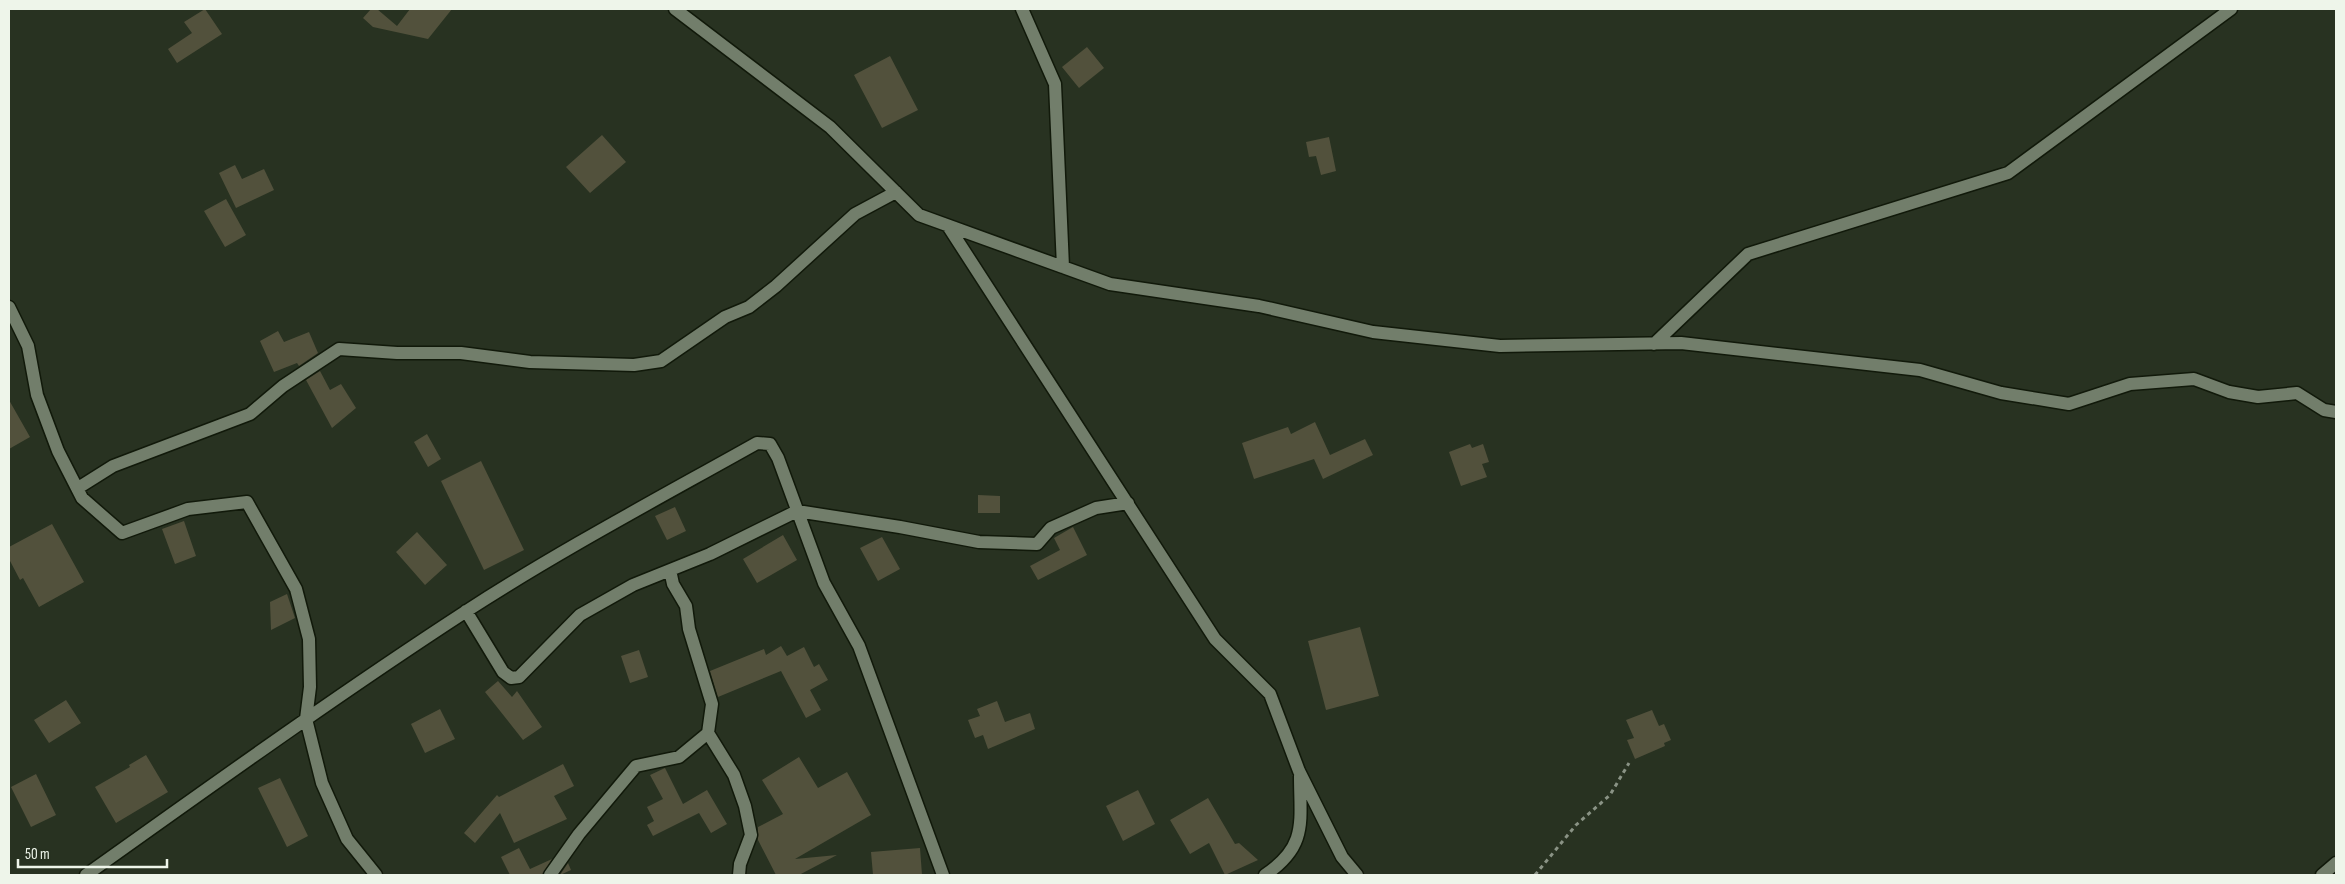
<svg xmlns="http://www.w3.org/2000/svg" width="2345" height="884" font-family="'Sofia Sans Condensed',sans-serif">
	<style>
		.building { fill: #52513c }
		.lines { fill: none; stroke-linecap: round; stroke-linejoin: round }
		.minor-casing { stroke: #11190a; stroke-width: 15 }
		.path { stroke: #8a9385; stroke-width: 3; stroke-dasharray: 4 4; stroke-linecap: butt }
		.minor { stroke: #727e6b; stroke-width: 12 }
	</style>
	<rect width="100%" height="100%" fill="#283221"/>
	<path class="building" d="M205 9 222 34 177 63 168 49 192 33 184 22Z
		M371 9H377L397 26 410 9H452L428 39 373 27 363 18Z
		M1087 47 1104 68 1079 88 1062 67Z
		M890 56 918 110 882 128 854 75Z
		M602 135 626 162 590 193 566 167Z
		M1329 137 1336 171 1321 175 1316 156 1309 157 1306 142Z
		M235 165 242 179 264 169 274 190 236 208 219 173Z
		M226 199 246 235 225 247 204 211Z
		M278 331 284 342 309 332 318 353 299 366 297 363 274 372 260 341Z
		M320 371 330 390 341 384 356 408 332 428 306 380Z
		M9 400 30 437 9 449Z
		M1315 422 1330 455 1365 439 1373 455 1323 479 1314 459 1254 479 1242 443 1288 427 1291 434Z
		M427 434 441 459 428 467 414 442Z
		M1470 444 1472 448 1483 444 1489 462 1482 464 1487 477 1461 486 1449 452Z
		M481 461 524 550 484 570 441 481Z
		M978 495 1000 496V513H978Z
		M675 507 686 531 667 540 655 516Z
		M184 521 196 556 175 564 162 529Z
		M52 524 84 582 39 607 23 578 20 580 9 559V547Z
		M1073 527 1087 555 1038 580 1030 566 1060 550 1054 538Z
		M417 532 447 565 425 585 396 552Z
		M783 535 797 560 757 583 743 559Z
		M882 537 900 569 878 581 860 548Z
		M287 594 295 618 271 630 270 602Z
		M1360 627 1379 696 1326 710 1308 641Z
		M781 646 787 656 804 647 814 667 819 664 828 680 810 690 821 710 806 718 781 671 718 697 710 671 764 649 766 655Z
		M639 650 648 677 630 683 621 656Z
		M498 681 512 697 517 691 542 727 523 740 485 692Z
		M66 700 81 723 49 743 34 720Z
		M997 701 1005 722 1030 713 1035 729 988 749 983 735 975 738 968 720 980 716 977 709Z
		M440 709 455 739 425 753 411 724Z
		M1652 710 1659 726 1664 724 1671 740 1664 743 1665 746 1635 759 1627 740 1634 738 1626 720Z
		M146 755 168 792 116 823 95 787 130 767 129 765Z
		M799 757 818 788 847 772 871 815 795 859 837 855 799 875H776L758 840V827L783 814 762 780Z
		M563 764 574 786 554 796 567 819 514 843 500 813 475 843 464 833 497 795 499 797Z
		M665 768 683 804 707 790 727 824 711 833 699 813 653 836 647 825 654 821 647 807 663 799 650 775Z
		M36 774 56 815 31 827 11 787Z
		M280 778 308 836 287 847 258 788Z
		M1138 790 1155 824 1123 841 1106 806Z
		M1208 798 1235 844 1239 843 1258 860 1225 875 1209 843 1190 854 1170 820Z
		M519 848 530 869 552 859 542 875H510L501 857Z
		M920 848 922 875H873L871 852Z
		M568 863 571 870 560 875Z"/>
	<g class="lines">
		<g class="minor-casing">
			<path id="minor" d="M675 9 830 127 919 215 1110 284 1259 306 1373 332 1500 346 1681 343 1920 370 2001 393 2069 404 2130 384 2194 379 2229 392 2258 397 2297 393 2324 410 2336 412
				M1022 9 1055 84 1063 267
				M948 226 1215 639 1270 694 1299 771 1342 857 1357 875
				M9 307 28 346 37 395 58 451 82 498 122 533 188 509 247 502 296 589 309 639 310 687 306 719 322 783 347 839 376 875
				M1654 344 1748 254 2008 173 2231 9
				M78 488 113 466 250 414 283 386 339 349 397 353H461L530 362 634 365 661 361 725 317 749 307 776 286 855 214 896 192
				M670 570 673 584 686 606 689 629 712 704 708 733 734 775 745 806 751 835 740 864 739 875
				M466 611 503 672 511 678 519 677 580 615 633 585 710 554 797 511 900 527 979 542 1037 544 1051 528 1096 508 1128 503
				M86 875C211 786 336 696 465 612 559 551 659 498 757 443L770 444 778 458 824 583 859 646 943 875
				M550 875 579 834 636 766 679 757 708 733
				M1265 875C1308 846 1300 822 1300 776
				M2322 875 2336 863"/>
		</g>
		<path class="path" d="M1535 875 1576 825 1610 795 1629 763"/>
		<use href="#minor" class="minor"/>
	</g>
	<rect width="2345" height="884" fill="none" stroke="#eef5ea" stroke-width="20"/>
	<path d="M18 859v8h149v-8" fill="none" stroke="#eef5ea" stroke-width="2.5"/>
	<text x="25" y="859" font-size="15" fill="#eef5ea" stroke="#283221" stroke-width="4" paint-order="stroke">50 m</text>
</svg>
